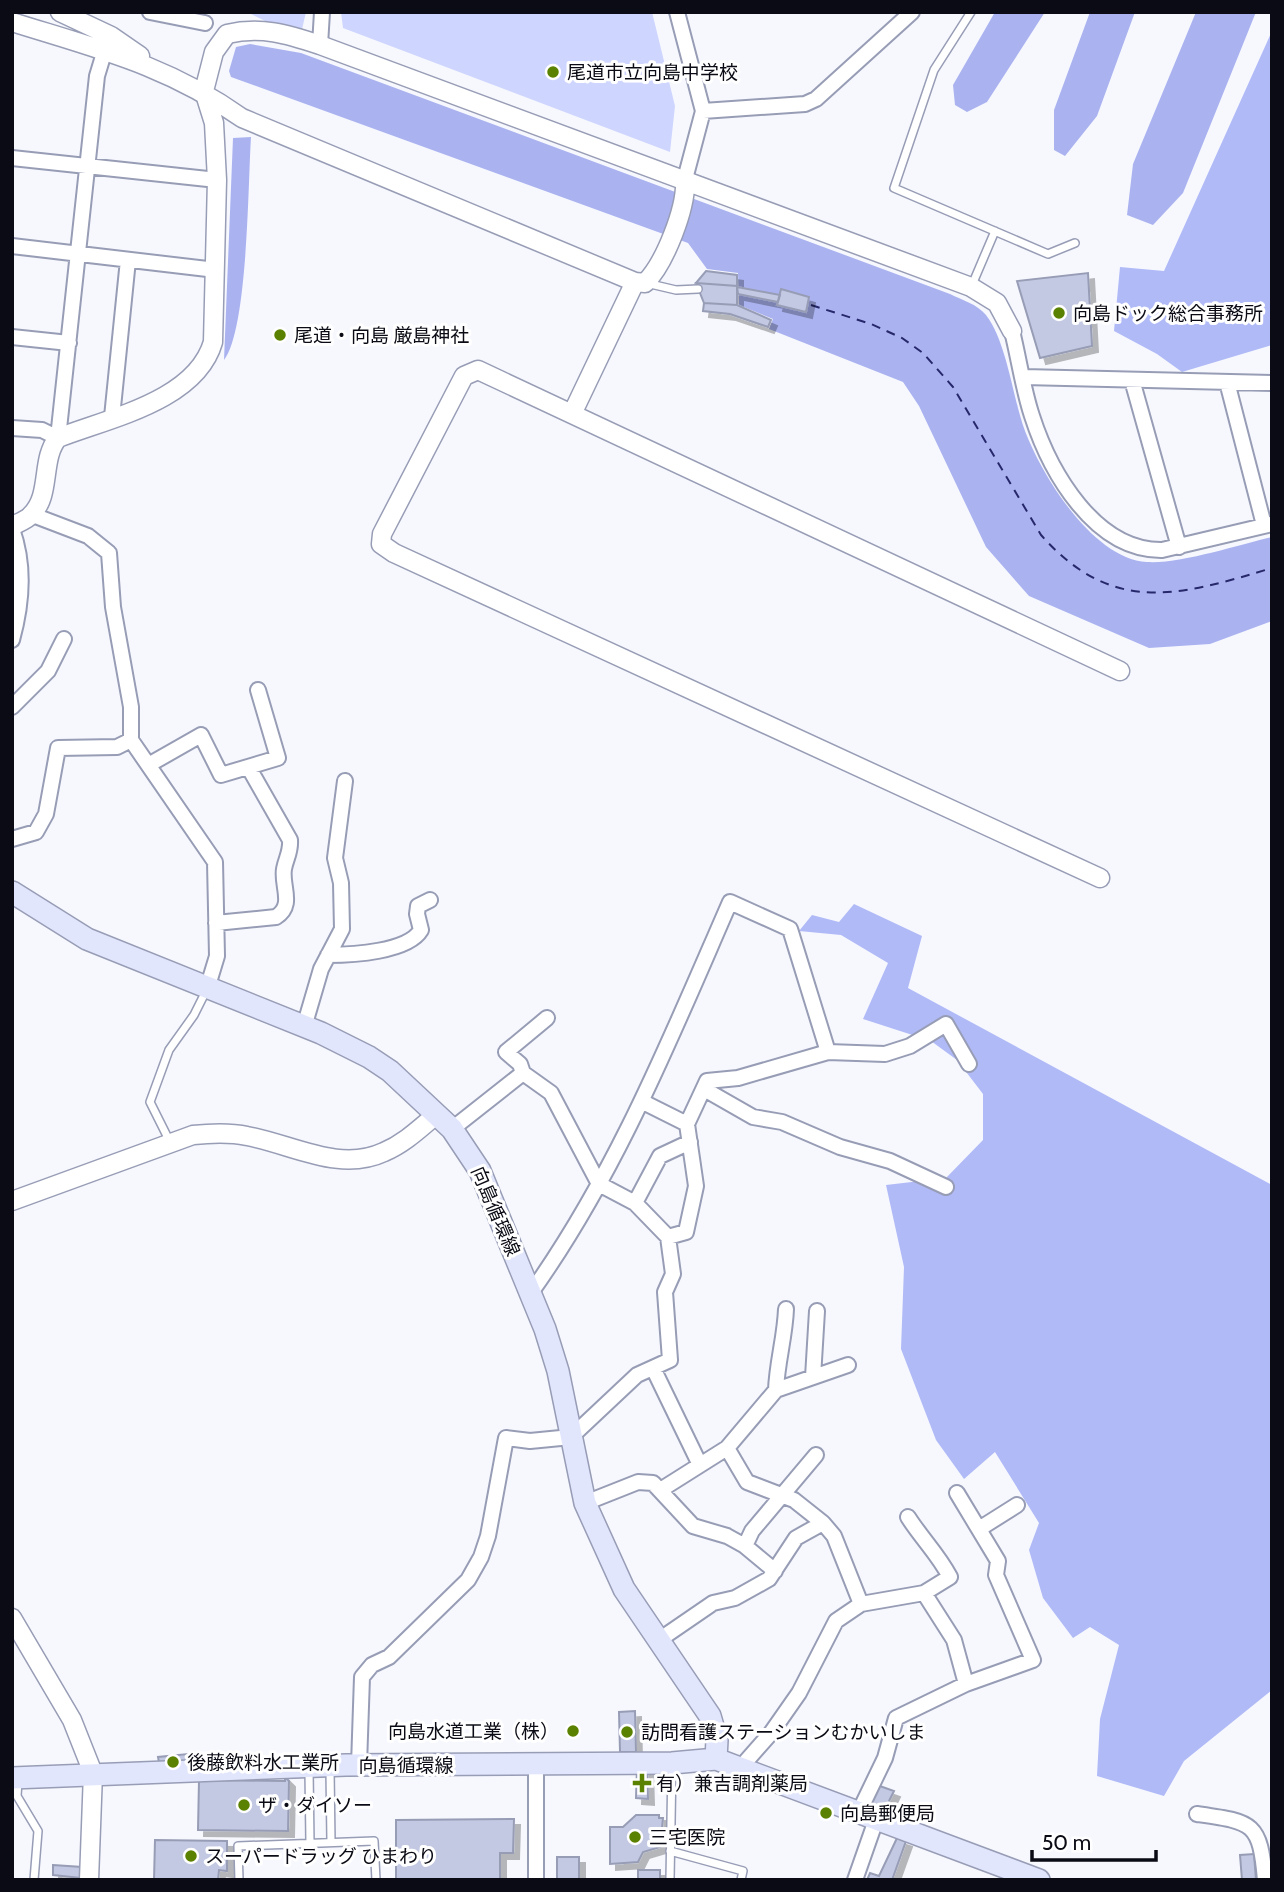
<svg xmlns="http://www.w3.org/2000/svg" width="1284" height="1892" font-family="Cabin,'Noto Sans JP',sans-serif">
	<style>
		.green { fill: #ced5fe }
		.forest { fill: #b0baf7 }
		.water { fill: #aab3f0 }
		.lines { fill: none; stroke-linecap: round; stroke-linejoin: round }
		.ferry { stroke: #27286c; stroke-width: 2; stroke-dasharray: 9 7; stroke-linecap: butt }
		.building { fill: #c4c9e3; stroke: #989db6; stroke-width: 2; filter: url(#shadow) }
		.service-casing { stroke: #989db6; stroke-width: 10 }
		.minor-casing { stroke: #989db6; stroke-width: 18 }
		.tertiary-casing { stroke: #989db6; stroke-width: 21 }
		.secondary-casing { stroke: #989db6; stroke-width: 24 }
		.service { stroke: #fff; stroke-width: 7 }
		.minor { stroke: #fff; stroke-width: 14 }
		.tertiary { stroke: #fff; stroke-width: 18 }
		.secondary { stroke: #e2e6fd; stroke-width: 21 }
		.poi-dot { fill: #5b8100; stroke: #fff; stroke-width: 2.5 }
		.labels { text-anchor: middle; stroke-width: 6; stroke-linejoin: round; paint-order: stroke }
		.poi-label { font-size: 19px; fill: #0a0b14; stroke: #fff; text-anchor: start }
		.street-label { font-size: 19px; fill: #0a0b14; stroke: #fff }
	</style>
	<defs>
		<filter id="shadow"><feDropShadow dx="6" dy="6" stdDeviation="0" flood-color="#0004"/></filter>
	</defs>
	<rect width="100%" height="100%" fill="#f7f8fe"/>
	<path class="green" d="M247 12H306L300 38Z
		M341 12H652L675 106 670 152 343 28Z"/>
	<path class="forest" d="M1272 31V345L1182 372 1157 354 1114 331 1120 267 1164 271Z
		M854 904 922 936 908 988 1272 1185V1690L1184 1761 1164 1796 1097 1776 1100 1719 1119 1645 1090 1627 1073 1638 1043 1598 1029 1550 1039 1523 995 1452 964 1479 936 1440 901 1349 904 1267 886 1185 946 1178 983 1140V1094L957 1060 931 1041 863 1019 888 963 841 935 799 931 812 915 839 922Z"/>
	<path class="water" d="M995 12H1045L987 102 967 112 955 105 953 85Z
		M1090 12H1135L1097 116 1065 156 1054 150V110Z
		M1196 12H1256L1183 193 1153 225 1127 215 1133 164Z
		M250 44 301 53 950 294C962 300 977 304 986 315 1007 342 1013 399 1025 431 1042 476 1093 559 1147 562 1181 564 1237 545 1272 537V621L1210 644 1149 648 1029 596 986 547 919 406 903 382 769 329 773 319 739 305 738 273 707 269 688 243 231 77 229 71 236 47Z
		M251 137C248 183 248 329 224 360L233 138Z"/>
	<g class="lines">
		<path class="ferry" d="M811 305 871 324 902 338 923 353 953 387 1041 535C1113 616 1179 596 1272 568"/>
	</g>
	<path class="building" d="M706 271 737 275V286L696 283Z
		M1088 273 1092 346 1040 358 1017 281Z
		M696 283 737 286V305L704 303Z
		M737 287 780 295 778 302 738 294Z
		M781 289 809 297 806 312 777 305Z
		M704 303 737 305 771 320 768 327 730 314 703 311Z
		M635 1711 636 1752H620L619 1712Z
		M188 1754V1767L160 1768 158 1757Z
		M637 1767H647L648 1799 636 1798Z
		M285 1777 289 1781 288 1831 198 1830 199 1780 285 1781Z
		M877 1785 894 1791 883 1813 866 1806Z
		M636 1815H659V1818H663L660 1847 643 1852 638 1862 610 1864V1827H623Z
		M514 1819 513 1853H500V1880H396V1820Z
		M897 1838 906 1841 892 1880H867L870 1873 879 1876Z
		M155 1840 227 1841V1871L219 1870 218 1880H154Z
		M1254 1854 1256 1880H1242L1240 1855Z
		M557 1857H579V1880H557Z
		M53 1865 82 1867 81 1878 53 1875Z
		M638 1870H660V1880H638Z"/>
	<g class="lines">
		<g class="service-casing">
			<path id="service" d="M971 12 934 70 894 188 1048 254 1075 243
				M646 283 676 290 698 289
				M972 285 995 231
				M170 1142 150 1102 169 1050 194 1015 207 989
				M309 1770 310 1843
				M330 1770 331 1842
				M18 1781 17 1796 38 1831 34 1880
				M670 1851 743 1871 741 1880
				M239 1880 238 1846 374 1841 376 1880
				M670 1880 672 1764"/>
		</g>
		<g class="minor-casing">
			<path id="minor" d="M150 12 205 23
				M677 12 703 111 685 179
				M320 45 322 12
				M703 111 805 104 816 99 912 12
				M12 158 217 180
				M12 246 216 270
				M1012 331C1019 359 1023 389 1032 416 1050 472 1095 551 1162 550L1272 524
				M12 337 69 343
				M1024 377 1272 383
				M1132 380 1179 547
				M1227 382 1264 525
				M112 417 128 260
				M12 428 42 430 58 438 97 76 107 43
				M12 529C25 565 22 604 12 640
				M12 707 48 671 64 639
				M131 740 215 862 217 956 207 989
				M150 764 201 735 221 775 278 758 258 690
				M12 839 36 832 46 814 58 748 117 747 131 740V707L113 607 109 553 88 536 33 515
				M216 923 276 917C295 905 281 886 284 869 286 858 291 852 290 840L249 768
				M328 955C352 955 408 952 421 930L417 914 418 906 430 900
				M304 1027 321 969 342 929 341 883 335 858 345 781
				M523 1073 520 1064 506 1052 547 1018
				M704 1089 753 1117 782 1122 840 1147 890 1161 946 1187
				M643 1102 687 1124 707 1081 738 1078 828 1052 885 1054 910 1046 946 1024 969 1064
				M635 1203 660 1156 690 1142
				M668 1237 686 1232 696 1186 687 1124
				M530 1294C616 1174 671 1037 730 902L790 929 828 1052
				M653 1368 700 1465
				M813 1377 817 1311
				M776 1390C777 1362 785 1337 786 1309
				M727 1448 747 1482 794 1500 823 1523
				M662 1489 727 1448 776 1390 848 1365
				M957 1493 998 1561 996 1575 1033 1660 966 1684
				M585 1503 638 1482 653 1483 693 1526 727 1536 745 1546 775 1571
				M979 1529 1017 1505
				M745 1546 752 1531 816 1455
				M861 1604 924 1593 950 1577C938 1554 922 1539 908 1517
				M659 1640 713 1603 735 1598 769 1579 796 1538 823 1523 834 1536 861 1604 836 1621 799 1693 771 1733 741 1767
				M359 1765 362 1677 372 1665 389 1657 468 1580 481 1557 488 1536 506 1438 530 1441 571 1437 637 1375 670 1360 665 1292 673 1274 668 1237 635 1203 599 1184 551 1093 523 1073 452 1129
				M859 1812 885 1758 896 1718 966 1684 954 1640 924 1593
				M1197 1814C1253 1822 1260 1822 1265 1880
				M536 1880V1764
				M855 1880 876 1820"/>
		</g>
		<g class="tertiary-casing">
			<path id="tertiary" d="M60 12 111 36 140 56
				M12 22C98 49 167 65 242 118L635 282 645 283C665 263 687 207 685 179
				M572 414 635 282
				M12 526C18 523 27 520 31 515 52 495 40 459 58 438 109 418 196 401 213 342L217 180 214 123 204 91 214 52 227 34C261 26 287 34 320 45L971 287 997 303 1012 331
				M1100 878 394 553 381 544 382 534 464 376 478 370 1120 671
				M12 1201 193 1135C211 1133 229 1132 247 1136 292 1144 339 1173 384 1152 405 1143 420 1128 437 1114
				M12 1618 72 1720 93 1773 89 1880"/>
		</g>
		<g class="secondary-casing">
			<path id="secondary" d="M12 892 87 939 321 1033 369 1057 390 1071 452 1129 480 1171 545 1329 558 1371 585 1503 624 1589 710 1716 717 1740 716 1759
				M12 1778 346 1765 672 1763 716 1759 1039 1880"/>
		</g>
		<use href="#service" class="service"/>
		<use href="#minor" class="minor"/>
		<use href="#tertiary" class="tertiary"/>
		<use href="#secondary" class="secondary"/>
	</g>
	<g class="poi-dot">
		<circle cx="553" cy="72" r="7"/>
		<circle cx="1059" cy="313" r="7"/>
		<circle cx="280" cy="335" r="7"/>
		<circle cx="573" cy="1731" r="7"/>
		<circle cx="627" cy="1732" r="7"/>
		<circle cx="173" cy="1762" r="7"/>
		<path d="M638.5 1772.5h7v7h7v7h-7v7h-7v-7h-7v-7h7z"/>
		<circle cx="244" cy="1805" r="7"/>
		<circle cx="826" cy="1813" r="7"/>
		<circle cx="635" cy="1837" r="7"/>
		<circle cx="191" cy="1856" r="7"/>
	</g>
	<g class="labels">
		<g class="poi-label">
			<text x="567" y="79">尾道市立向島中学校</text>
			<text x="1073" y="320">向島ドック総合事務所</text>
			<text x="294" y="342">尾道・向島 厳島神社</text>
			<text x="559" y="1738" text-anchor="end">向島水道工業（株）</text>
			<text x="641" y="1739">訪問看護ステーションむかいしま</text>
			<text x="187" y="1769">後藤飲料水工業所</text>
			<text x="656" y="1790">有）兼吉調剤薬局</text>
			<text x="258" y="1812">ザ・ダイソー</text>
			<text x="840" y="1820">向島郵便局</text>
			<text x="649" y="1844">三宅医院</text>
			<text x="205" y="1863">スーパードラッグ ひまわり</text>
		</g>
		<g class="street-label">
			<text transform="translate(496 1211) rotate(67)" y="7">向島循環線</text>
			<text x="406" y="1772">向島循環線</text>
		</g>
	</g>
	<rect width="1284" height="1892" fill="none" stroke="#0a0b14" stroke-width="28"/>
	<path d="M1032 1850v10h124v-10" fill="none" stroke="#0a0b14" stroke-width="3.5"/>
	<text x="1042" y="1850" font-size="21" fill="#0a0b14" stroke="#ffffff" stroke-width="5" paint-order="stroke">50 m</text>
</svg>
